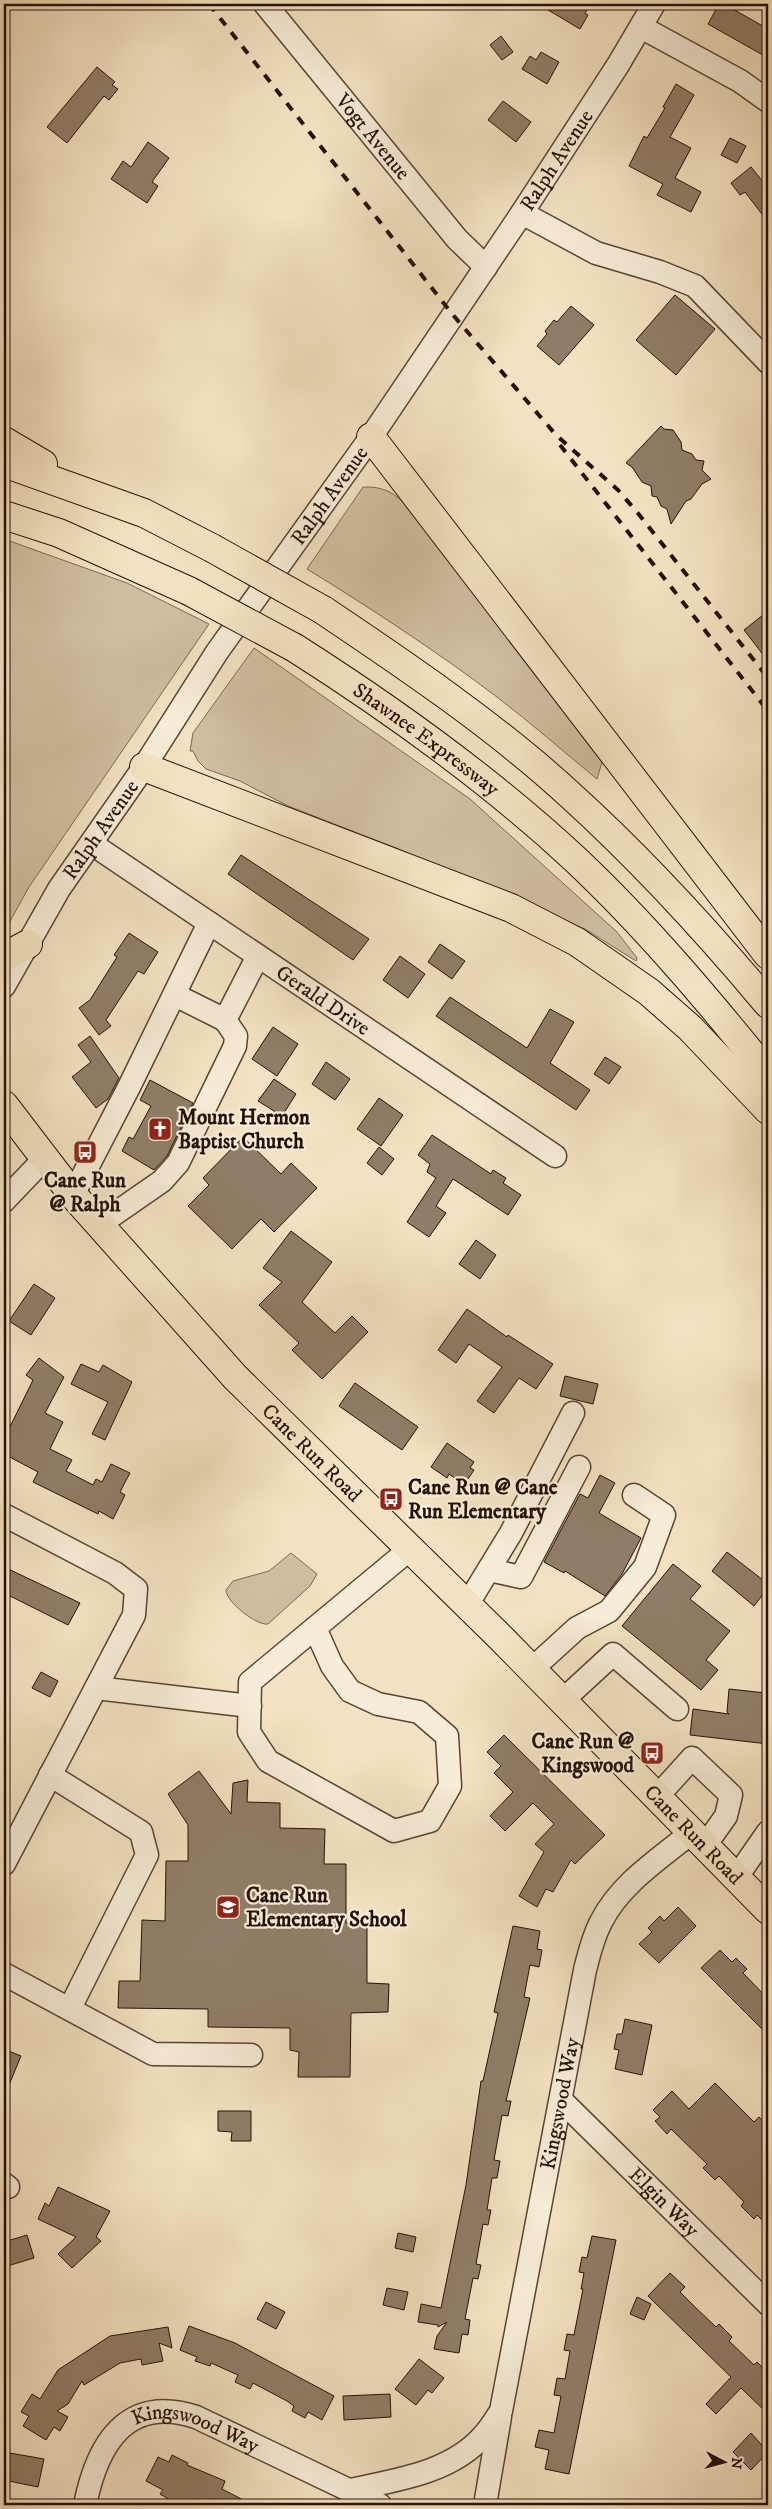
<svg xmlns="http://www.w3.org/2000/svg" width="772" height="2509" font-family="'IM FELL DW Pica',serif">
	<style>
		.green { fill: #d0bea1; stroke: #7a6754 }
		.building { fill: #907d67; stroke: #251006 }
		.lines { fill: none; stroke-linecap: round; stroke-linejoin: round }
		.minor-casing { stroke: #584435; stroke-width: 25 }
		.major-casing { stroke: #251006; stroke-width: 30 }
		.highway-casing { stroke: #251006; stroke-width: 30 }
		.minor { stroke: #f7ecd7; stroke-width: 22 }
		.major { stroke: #f3e2c1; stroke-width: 28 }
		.highway { stroke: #f3e2c1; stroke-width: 28 }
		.rail { stroke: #251006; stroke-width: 4; stroke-dasharray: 9 9; stroke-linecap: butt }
		.highway-bridge-casing { stroke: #251006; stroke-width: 30; stroke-linecap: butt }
		.highway-bridge { stroke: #f3e2c1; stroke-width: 28 }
		.labels { text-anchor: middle; stroke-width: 4.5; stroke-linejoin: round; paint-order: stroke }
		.street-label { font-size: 21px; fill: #251006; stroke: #f7ecd7 }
		.poi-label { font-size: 21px; font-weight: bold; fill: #251006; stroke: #f7ecd7; text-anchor: start }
	</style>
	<rect width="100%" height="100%" fill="#f3e2c1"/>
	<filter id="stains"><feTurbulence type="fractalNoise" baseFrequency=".004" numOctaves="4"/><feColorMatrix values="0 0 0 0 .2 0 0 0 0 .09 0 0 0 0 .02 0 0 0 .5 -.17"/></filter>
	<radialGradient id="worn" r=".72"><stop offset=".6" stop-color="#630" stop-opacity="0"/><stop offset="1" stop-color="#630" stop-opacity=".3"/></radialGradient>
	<path class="green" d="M363 487C383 486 395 493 408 507L602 762 597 779C564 752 531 723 497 697 436 651 372 609 307 569Z
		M4 539 127 583 209 624 29 887 4 932Z
		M254 648 470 799 617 932 637 958 636 961 585 929 396 848 288 806 240 781 206 769 198 761 193 751H190L193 733Z
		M291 1553 317 1574 310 1586 268 1624C257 1626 226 1602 226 1590L233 1581 269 1571Z"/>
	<path class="building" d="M538 4H591L585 13 588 15 580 29Z
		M719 4H724L768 29V58L708 24Z
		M501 36 513 52 502 60 490 45Z
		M541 52 559 62 547 84 522 69 530 56 536 60Z
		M97 67 115 82 112 85 118 89 109 100 104 96 67 143 47 127Z
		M676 84 694 95 670 137 691 148 675 178 701 192 691 212 657 195 663 184 629 166 644 136 647 138 665 108 663 107Z
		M503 101 531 122 516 142 488 120Z
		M730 138 746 146 737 163 721 155Z
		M148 142 169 158 152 182 158 186 147 203 111 179 123 161 131 167Z
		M751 167 768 188V222L745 192 740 195 731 183Z
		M675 295 715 329 676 375 636 340Z
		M571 306 594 325 559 365 537 346 547 334 545 331 554 320 557 322Z
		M661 426 664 429 673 430 681 442 682 450 692 454 696 460 704 461 702 470 711 479 702 484 691 499 686 501 671 524 667 509 661 506 657 497 652 496 651 486 642 482 632 467 626 463Z
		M768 611V661L744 630Z
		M241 855 369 939 353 960 228 874Z
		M129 933 158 952 144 974 138 971 106 1020 111 1026 99 1035 79 1008 90 1000 117 957 114 955Z
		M440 944 465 961 452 979 428 962Z
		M400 956 425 974 408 998 383 980Z
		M450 997 527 1048 550 1009 574 1022 550 1063 590 1090 576 1110 436 1016Z
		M273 1027 298 1044 277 1076 252 1059Z
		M90 1036 119 1078 108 1099 96 1108 72 1077 91 1062 78 1045Z
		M605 1057 621 1067 609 1084 594 1074Z
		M326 1062 350 1079 335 1100 312 1084Z
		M274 1079 296 1094 282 1116 258 1101Z
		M150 1080 193 1103 167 1156 154 1170 122 1151 129 1137 133 1139 151 1106 140 1100Z
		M379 1098 403 1115 381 1146 357 1129Z
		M432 1135 491 1174 493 1170 506 1178 503 1183 521 1195 508 1215 453 1179 436 1206 446 1213 429 1237 407 1222 436 1178 427 1172 430 1164 418 1155Z
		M243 1137 281 1174 291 1163 317 1188 274 1232 261 1219 232 1249 188 1206 209 1185 203 1178Z
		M379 1147 394 1159 382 1175 367 1163Z
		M291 1231 332 1262 302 1302 335 1333 352 1316 368 1332 322 1379 292 1350 299 1343 259 1305 282 1282 263 1268Z
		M476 1240 496 1255 480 1279 459 1264Z
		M34 1284 55 1298 31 1335 9 1321Z
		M467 1309 507 1337 508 1335 553 1364 536 1389 519 1378 494 1413 477 1401 502 1367 469 1344 456 1363 438 1350Z
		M39 1358 64 1377 45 1413 63 1422 50 1449 72 1460 66 1471 93 1485 96 1479 102 1482 111 1464 130 1473 120 1492 125 1495 113 1519 99 1511 98 1514 33 1482 38 1472 4 1454V1439L33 1380 26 1375Z
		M81 1364 99 1372 103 1365 132 1382 105 1440 92 1434 108 1402 71 1384Z
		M565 1376 598 1384 593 1404 560 1396Z
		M355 1383 418 1427 402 1450 339 1406Z
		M447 1443 474 1462 470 1468 474 1470 464 1485 449 1474 447 1478 431 1467Z
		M600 1475 615 1483 599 1513 641 1538 622 1574 605 1596 565 1571 564 1573 544 1562 580 1494 588 1498Z
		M727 1552 768 1584V1588L754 1606 712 1571Z
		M673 1564 701 1586 690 1599 730 1631 706 1660 718 1670 701 1690 622 1626Z
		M4 1567 80 1603 68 1625 4 1593Z
		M41 1672 58 1681 50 1697 32 1688Z
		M729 1689 766 1693 763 1717H768V1744L690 1735 693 1709 729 1714 727 1712Z
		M504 1735 605 1835 575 1864 571 1860 553 1892 546 1889 537 1907 519 1896 544 1852 535 1844 554 1824 533 1803 505 1831 490 1816 513 1792 494 1773 501 1766 487 1752Z
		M199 1771 231 1814 233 1783 248 1780 247 1802 280 1803V1828L325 1829 324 1864H346V1923H367V1983L389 1984 388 2012 351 2013 350 2077H298L299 2052 290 2050V2028L208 2027V2009L118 2008 119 1981H140L142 1920 165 1921 166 1861H188V1825L168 1794Z
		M678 1907 696 1926 659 1963 639 1944 652 1932 648 1928 660 1916 664 1921Z
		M513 1926 540 1931 537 1949 542 1950 539 1967 530 1965 524 1997 530 1998 506 2101H511L508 2116 502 2115 494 2160 500 2161 497 2178H492L487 2210H491L488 2225 483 2224 476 2264 481 2265 478 2279 473 2278 465 2319 470 2320 468 2335 462 2334 459 2353 434 2349 437 2336 447 2322 438 2327V2325L418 2322 421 2304 441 2308 466 2185 481 2081H483L498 2013 494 2012Z
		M720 1950 732 1962 736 1958 747 1969 743 1973 768 1999V2035L701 1968Z
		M625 2019 652 2025 642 2075 615 2069 619 2050 614 2049 617 2034H622Z
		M4 2049 21 2056 4 2097Z
		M715 2083 754 2122 759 2117 768 2126V2226L757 2215 754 2219 741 2206 744 2202 721 2178 719 2176 715 2180 703 2168 707 2164 671 2129 667 2134 655 2121 660 2117 653 2110 672 2091 689 2109Z
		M218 2111H251V2141H231L232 2132 218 2131Z
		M58 2187 110 2211 96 2237 101 2241 72 2268 58 2254 76 2237 38 2219 45 2203 49 2206Z
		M398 2233 416 2237 413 2252 395 2248Z
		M27 2235 34 2258 4 2267V2242Z
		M592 2236 616 2240 569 2474 545 2469 549 2450 535 2447 539 2430 554 2433 561 2396 554 2395 557 2378 565 2379 570 2351 564 2350 567 2334 574 2335 583 2289H581L584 2273 579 2272 582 2257 587 2258Z
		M670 2273 685 2287 680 2292 695 2307 716 2327 719 2324 732 2337 729 2341 754 2365 757 2362 768 2373V2414L741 2388 716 2414 706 2404 731 2377 648 2296Z
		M387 2288 408 2292 404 2310 383 2305Z
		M637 2297 651 2304 644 2320 630 2314Z
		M266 2302 285 2312 276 2329 257 2319Z
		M189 2326 235 2343 334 2396 322 2420 308 2412 305 2418 292 2411 294 2406 287 2401 253 2383 250 2389 235 2382 238 2375 211 2363 210 2366 195 2361 197 2357 180 2350Z
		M168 2327 172 2348 159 2343 163 2361 142 2365 141 2359 120 2363 84 2385 82 2381 68 2404 57 2411 68 2417 60 2431 54 2427 46 2440 23 2426 29 2416 21 2412 32 2394 40 2399 58 2370 110 2336Z
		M419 2359 444 2378 432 2393 428 2390 416 2405 395 2389Z
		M390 2394 391 2417 344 2420 343 2396Z
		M751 2433 768 2452 751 2470 733 2452Z
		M4 2452 44 2459 38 2487 4 2480Z
		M172 2455 188 2463 187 2465 225 2481 222 2489 253 2505H196L172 2501 160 2494 163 2490 146 2481 158 2457 169 2462Z"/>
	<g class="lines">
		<g class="minor-casing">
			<g id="minor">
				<path id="s1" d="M265 4 457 239 486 267"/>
				<path d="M641 27 740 81 768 101"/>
				<path d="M522 213 596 253 660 272 695 286 768 362"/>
				<path id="s2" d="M92 844 555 1156"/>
				<path id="s3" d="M4 986 59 889 144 767 217 652 371 437 522 213 618 65 654 4"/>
				<path d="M175 995 225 1020 258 956"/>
				<path d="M73 1195 129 1087 209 923"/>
				<path d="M4 1201 44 1159"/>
				<path d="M100 1224 162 1181 178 1163 235 1046 236 1036 225 1020"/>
				<path d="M4 1515 115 1573 136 1589 134 1615 4 1864"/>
				<path d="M489 1570 521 1577 579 1467"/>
				<path d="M467 1605 511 1533 573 1413"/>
				<path d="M315 1628 332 1666 350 1691 378 1704 419 1712 447 1736 450 1786 430 1821 394 1831 268 1761 249 1732 250 1682 410 1549"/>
				<path d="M532 1669 577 1628 609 1611 645 1567 664 1515 634 1495"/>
				<path d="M96 1688 250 1706"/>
				<path d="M562 1701 613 1654 677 1709"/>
				<path d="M50 1775 141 1832 147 1855 70 2008"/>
				<path d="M656 1798 692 1758 731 1795 726 1816 704 1847"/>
				<path d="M736 1878 768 1832"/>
				<path d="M4 1974 153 2054 251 2055"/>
				<path id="s4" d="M561 2100 768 2304"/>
				<path d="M4 2184 8 2187"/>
				<path id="s5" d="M350 2490C395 2480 451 2473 483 2436 490 2429 495 2420 501 2411L585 1970C589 1954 593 1937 601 1922 620 1884 659 1859 691 1833"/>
				<path id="s6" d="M85 2505C97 2445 126 2394 196 2417L380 2505"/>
				<path d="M485 2505 500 2417"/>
			</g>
		</g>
		<g class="major-casing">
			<g id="major">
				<path d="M4 957 28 944"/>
				<path id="s7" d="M4 1105 73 1195 235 1377 500 1637 768 1910"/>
			</g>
		</g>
		<g class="highway-casing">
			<g id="highway">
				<path d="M371 437 768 955"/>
				<path d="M4 441 43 464"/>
				<path d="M4 463 144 513 212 548"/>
				<path d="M4 515 59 533 189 591"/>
				<path d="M323 610C405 665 495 726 568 793 640 858 706 930 768 1004"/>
				<path id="s8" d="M295 648C394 711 489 779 576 860 646 926 708 1000 768 1074"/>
				<path d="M144 767 511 908 577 942 649 992 690 1028 768 1110"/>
			</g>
		</g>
		<use href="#minor" class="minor"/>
		<use href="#major" class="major"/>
		<use href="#highway" class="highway"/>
		<path class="rail" d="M209 4 453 315 556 435 618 490 637 512 768 678
			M560 445 768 711"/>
		<g class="highway-bridge-casing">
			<path id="highway-bridge" d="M212 548 323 610
				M189 591 295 648"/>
		</g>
		<use href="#highway-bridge" class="highway-bridge"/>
	</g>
	<defs>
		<g id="church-square" transform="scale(1.25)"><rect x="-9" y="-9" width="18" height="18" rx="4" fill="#8f2418" stroke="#f7ecd7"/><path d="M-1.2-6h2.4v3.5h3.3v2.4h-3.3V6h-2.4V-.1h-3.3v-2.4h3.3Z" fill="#fff"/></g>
		<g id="bus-square" transform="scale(1.25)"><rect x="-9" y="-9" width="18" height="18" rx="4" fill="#8f2418" stroke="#f7ecd7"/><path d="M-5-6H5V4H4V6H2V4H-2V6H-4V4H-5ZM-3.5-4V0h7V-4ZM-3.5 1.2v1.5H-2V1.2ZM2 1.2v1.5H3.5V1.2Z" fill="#fff"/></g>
		<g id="school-square" transform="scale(1.25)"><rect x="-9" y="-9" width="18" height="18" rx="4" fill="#8f2418" stroke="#f7ecd7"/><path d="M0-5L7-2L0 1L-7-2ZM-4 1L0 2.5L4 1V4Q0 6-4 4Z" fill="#fff"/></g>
	</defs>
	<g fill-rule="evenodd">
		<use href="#church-square" x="160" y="1129"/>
		<use href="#bus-square" x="85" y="1152"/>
		<use href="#bus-square" x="391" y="1499"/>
		<use href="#bus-square" x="652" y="1753"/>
		<use href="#school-square" x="228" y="1907"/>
	</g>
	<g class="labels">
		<g class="street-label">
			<text dy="7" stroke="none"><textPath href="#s1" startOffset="171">Vogt Avenue</textPath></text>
			<text dy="7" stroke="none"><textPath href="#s3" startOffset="994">Ralph Avenue</textPath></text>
			<text dy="7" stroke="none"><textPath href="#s3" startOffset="589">Ralph Avenue</textPath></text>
			<text dy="7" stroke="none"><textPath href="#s8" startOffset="160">Shawnee Expressway</textPath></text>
			<text dy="7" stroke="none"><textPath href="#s3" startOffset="184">Ralph Avenue</textPath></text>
			<text dy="7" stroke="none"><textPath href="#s2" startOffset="279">Gerald Drive</textPath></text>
			<text dy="7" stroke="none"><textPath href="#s7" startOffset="465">Cane Run Road</textPath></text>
			<text dy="7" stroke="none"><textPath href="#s7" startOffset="1005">Cane Run Road</textPath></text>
			<text dy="7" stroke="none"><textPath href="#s5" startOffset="490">Kingswood Way</textPath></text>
			<text dy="7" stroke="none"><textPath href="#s4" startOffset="145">Elgin Way</textPath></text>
			<text dy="7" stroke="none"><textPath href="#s6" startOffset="168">Kingswood Way</textPath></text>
		</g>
		<g class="poi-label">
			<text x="178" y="1124">Mount Hermon<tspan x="178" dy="24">Baptist Church</tspan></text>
			<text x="85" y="1187" text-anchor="middle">Cane Run<tspan x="85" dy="24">@ Ralph</tspan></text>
			<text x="408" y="1494">Cane Run @ Cane<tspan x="408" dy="24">Run Elementary</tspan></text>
			<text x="634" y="1748" text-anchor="end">Cane Run @<tspan x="634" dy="24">Kingswood</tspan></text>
			<text x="246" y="1902">Cane Run<tspan x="246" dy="24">Elementary School</tspan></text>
		</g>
	</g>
	<rect width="772" height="2509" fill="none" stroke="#f3e2c1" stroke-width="20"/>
	<rect x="5" y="5" width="762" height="2499" fill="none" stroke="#251006" stroke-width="2.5"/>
	<rect x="10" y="10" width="752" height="2489" fill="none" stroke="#251006"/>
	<g transform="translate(724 2462) rotate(96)" stroke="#f7ecd7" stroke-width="4" paint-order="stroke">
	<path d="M0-4L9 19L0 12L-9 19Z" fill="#251006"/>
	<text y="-8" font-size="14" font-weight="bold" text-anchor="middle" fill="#251006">N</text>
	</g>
	<rect width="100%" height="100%" filter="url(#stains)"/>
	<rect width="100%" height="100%" fill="url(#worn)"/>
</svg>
